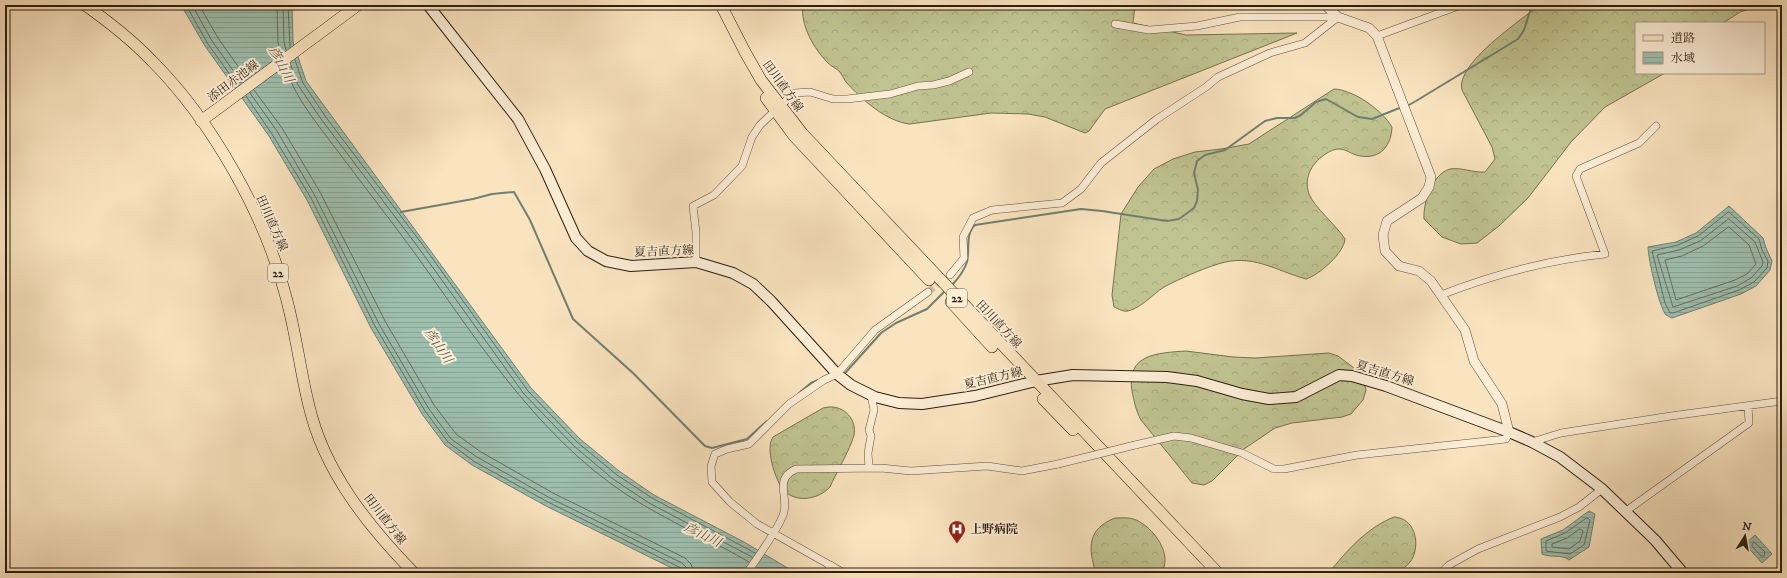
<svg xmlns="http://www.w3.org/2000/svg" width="1787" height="578" font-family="'IM FELL DW Pica','Noto Serif JP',serif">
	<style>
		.forest { fill: url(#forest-crowns); stroke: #767150 }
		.water { fill: url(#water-rules); stroke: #707f6f }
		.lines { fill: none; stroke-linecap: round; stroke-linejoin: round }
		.shore { stroke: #646e5e; stroke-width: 1 }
		.stream { stroke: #707f6f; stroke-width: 2 }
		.minor-tunnel { stroke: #d1bc9c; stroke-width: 7; stroke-dasharray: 7 3.5; stroke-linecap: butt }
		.minor-casing { stroke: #5f503a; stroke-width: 8 }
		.tertiary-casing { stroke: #5f503a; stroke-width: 10 }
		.secondary-casing { stroke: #2b1e0e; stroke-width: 12 }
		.primary-casing { stroke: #2b1e0e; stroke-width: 12 }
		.minor { stroke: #fcedd6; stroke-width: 7 }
		.tertiary { stroke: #fcedd6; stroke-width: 9 }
		.secondary { stroke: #fcedd6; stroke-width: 10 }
		.primary { stroke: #fae4c0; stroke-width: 11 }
		.minor-bridge-casing { stroke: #5f503a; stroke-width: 8; stroke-linecap: butt }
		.minor-bridge { stroke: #fcedd6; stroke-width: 7 }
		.labels { text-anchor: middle; stroke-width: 4; stroke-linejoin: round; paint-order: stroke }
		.shield { fill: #fcedd6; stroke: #6a5c4a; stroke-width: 1 }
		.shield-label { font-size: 11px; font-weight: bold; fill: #2b1e0e }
		.street-label { font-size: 12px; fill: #2b1e0e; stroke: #fcedd6 }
		.poi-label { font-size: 12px; font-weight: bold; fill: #2b1e0e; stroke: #fcedd6; text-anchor: start }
		.water-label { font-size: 13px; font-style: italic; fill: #535646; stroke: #fcedd6 }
	</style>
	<defs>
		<pattern id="forest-crowns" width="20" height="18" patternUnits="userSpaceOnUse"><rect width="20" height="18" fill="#c0c491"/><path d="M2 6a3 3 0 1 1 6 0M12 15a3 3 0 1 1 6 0" fill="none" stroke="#a5a87c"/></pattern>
		<pattern id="water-rules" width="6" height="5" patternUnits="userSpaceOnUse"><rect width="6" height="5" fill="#9ebfaf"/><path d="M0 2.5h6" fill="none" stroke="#88a495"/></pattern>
	</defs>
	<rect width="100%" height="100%" fill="#fae4c0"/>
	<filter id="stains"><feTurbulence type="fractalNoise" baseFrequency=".005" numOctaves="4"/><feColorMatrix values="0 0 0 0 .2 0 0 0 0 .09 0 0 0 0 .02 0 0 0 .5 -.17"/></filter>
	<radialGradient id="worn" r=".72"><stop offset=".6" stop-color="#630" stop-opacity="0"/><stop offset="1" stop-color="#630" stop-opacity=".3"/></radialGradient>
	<path class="forest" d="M803 5H1135L1133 23 1186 35 1297 33 1105 109 1089 131 1085 133 1045 117 1028 114 991 113 910 124C887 122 861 99 846 82 844 79 842 75 840 72 837 69 831 66 828 63 814 49 800 25 803 5Z
		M1540 5H1763L1740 12 1723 23H1636V73H1665L1605 107 1571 142 1528 198 1499 226 1477 243 1461 244 1442 237 1424 219C1423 203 1432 174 1450 169 1461 167 1473 173 1485 172L1495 159 1492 147 1462 90C1455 64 1521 20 1540 5Z
		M1334 89C1354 90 1382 110 1392 127 1391 149 1377 161 1356 155 1350 153 1345 149 1339 149 1334 149 1331 151 1327 153 1313 162 1303 176 1309 194 1314 207 1337 226 1345 239 1344 253 1319 275 1306 279 1274 270 1252 253 1218 264 1202 269 1179 279 1164 287 1153 294 1141 308 1128 311 1123 312 1119 309 1114 307L1112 295 1121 214 1138 187 1154 169 1173 159 1195 152 1221 149 1249 144Z
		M1186 351 1233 357 1255 358 1329 353 1338 356 1354 368 1361 376 1364 382 1366 390 1363 400 1351 414 1342 417 1292 423 1275 428 1244 449 1212 481 1204 485 1192 483 1141 420C1136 411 1134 401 1132 391 1126 354 1157 353 1186 351Z
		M829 407C844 406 857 419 854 435 850 450 836 473 830 487 818 500 794 504 782 488 775 478 765 448 773 437L823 408Z
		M1394 517C1414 518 1420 541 1413 557 1410 564 1403 569 1398 573H1329C1346 551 1368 527 1394 517Z
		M1115 518C1122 518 1129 517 1136 520 1153 527 1174 555 1161 573H1096C1088 548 1087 529 1115 518Z"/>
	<path class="water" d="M181 5H292L293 42 306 81 531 388 580 439 619 471 654 495 744 542 796 573H682L546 506 472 465 445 445 422 414 371 328 307 200 269 136 205 46Z
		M1729 206 1763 238 1766 248 1772 261 1770 270 1756 286 1741 294 1672 318C1671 318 1667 315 1666 315 1659 307 1648 258 1648 247L1676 242 1696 233Z
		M1589 511 1595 514 1589 547 1569 560C1562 554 1550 558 1542 554L1541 539 1563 530Z
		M1755 535 1772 554 1762 563 1745 544Z"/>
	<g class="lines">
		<path class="shore" d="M186 5 208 44 238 86
			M192 5 212 41 242 83
			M199 5 218 38 247 79
			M277 5 278 43 281 54
			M283 5 284 42 286 50
			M288 5 290 47
			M295 60 303 83 325 116 422 244 528 391 577 442 617 475 652 498 755 553
			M290 63 298 85 321 119 418 247 524 394 574 446 613 479 649 503 752 557
			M285 67C296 99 316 122 336 149 355 174 374 199 393 224 461 313 518 415 610 483 653 515 703 535 749 562
			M254 90 282 128 320 192 385 321 434 405 456 434 481 452 553 493 685 558 691 564 694 573
			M250 93 277 131 315 196 379 324 429 409 451 439 477 457 550 498 682 563 686 567 688 573
			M246 96 272 134 311 198 375 326 425 411 448 442 475 462 548 502 681 568 683 573
			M1729 212 1759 239 1762 250 1768 261 1767 268 1754 282 1739 290 1673 313H1670L1665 303 1652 251 1678 245 1698 236Z
			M1729 219 1755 242 1763 262 1762 266 1751 278 1737 286 1673 307 1657 255 1679 250 1700 241Z
			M1729 227 1749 245 1756 264 1747 274 1735 280 1676 300 1665 260 1682 256 1703 246Z
			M1587 518 1590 520 1584 545 1570 554 1546 551V541L1565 533Z
			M1580 529 1583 531 1580 541 1569 549 1552 547V544L1567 538Z
			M1754 542 1765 552 1764 556H1761L1752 546Z"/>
		<path class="stream" d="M1407 106 1416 101 1518 39 1524 30 1532 5
			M401 212 473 199 492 194 514 192 530 220 573 319 633 373 705 446 712 448 747 439 767 421
			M951 286C958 279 964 271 967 262 970 250 965 234 975 225L1081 209 1102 211 1167 221 1179 219 1194 208 1197 201 1198 190 1194 173 1197 161 1205 155 1225 150 1265 121 1277 118H1295L1301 115 1316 102 1326 99 1358 117 1372 119 1402 107
			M846 372 881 333 896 323 927 309 946 290
			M799 393 811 383 818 380"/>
		<path class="minor-tunnel" d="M928 292 944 279"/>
		<g class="minor-casing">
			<path id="minor" d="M1115 24 1149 30 1197 26 1240 17H1338
				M1377 36 1461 5
				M696 262V232L693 206 714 195 742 166 752 137 760 125 794 93 810 92 833 99H847L890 94 918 86 933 85 949 81 969 72
				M950 275 964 258 963 237 973 218 992 210 1062 203 1081 189 1101 163 1157 119 1206 87 1218 77 1270 53 1305 43 1338 17
				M1441 295C1494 274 1548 260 1605 254L1576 176 1580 169 1639 143 1656 126
				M1532 442 1561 433 1671 416 1782 401
				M1135 445 1174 436 1191 438 1242 453 1274 469H1284L1357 455 1506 439 1509 432
				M869 468 868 453 871 436 869 430 874 410 871 395
				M1626 511 1749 423 1748 406
				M747 573C756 559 781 526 784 512 788 494 774 479 796 469L881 468 911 471 987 466 1022 471 1058 464
				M844 573 757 524 730 502 712 482 711 466 715 454 727 449 749 444 789 404 824 380 837 374 875 330 928 292
				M1441 573 1449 565 1478 549 1560 517 1579 507 1602 489"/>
		</g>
		<g class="tertiary-casing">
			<path id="tertiary" d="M1325 5 1338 17 1369 28 1377 36 1431 177 1429 187 1422 198 1387 221 1383 235 1385 251 1399 266 1419 271 1431 281 1465 330 1474 361 1502 404 1509 432
				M830 566 838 573"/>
		</g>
		<g class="secondary-casing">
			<path id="secondary" d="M428 5 518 119 545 169 576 238 588 251 606 261 631 266 696 262 733 273 753 284 771 301 837 374 851 385 875 397 899 403 922 404 975 396 1036 381 1073 375 1167 377 1197 381 1242 394 1269 399 1296 397 1339 375 1352 376 1386 386 1509 432 1532 442 1560 457 1602 489 1655 540 1683 573"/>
		</g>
		<g class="primary-casing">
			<path id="primary" d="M85 5C109 22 132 40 152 61 212 121 265 215 286 297 296 333 300 370 309 406 324 471 368 526 414 573
				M721 5 745 52 761 80 802 133 1218 573
				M766 98 794 136 929 280
				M201 121 358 5
				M951 302 992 347
				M1043 399 1073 430"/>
		</g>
		<use href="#minor" class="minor"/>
		<use href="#tertiary" class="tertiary"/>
		<use href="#secondary" class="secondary"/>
		<use href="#primary" class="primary"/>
		<g class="minor-bridge-casing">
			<path id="minor-bridge" d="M1058 464 1135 445"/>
		</g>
		<use href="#minor-bridge" class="minor-bridge"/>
	</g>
	<defs>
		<g id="hospital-pin" transform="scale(0.9)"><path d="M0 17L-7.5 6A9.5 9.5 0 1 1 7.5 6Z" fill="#8f2418" stroke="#fcedd6"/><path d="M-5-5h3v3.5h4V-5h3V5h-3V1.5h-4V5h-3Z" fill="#fff"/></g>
	</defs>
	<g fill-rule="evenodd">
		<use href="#hospital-pin" x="957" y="529"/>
	</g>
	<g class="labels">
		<g class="shield">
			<rect x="268" y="264" width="20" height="18" rx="3"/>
			<rect x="947" y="289" width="20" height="18" rx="3"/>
		</g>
		<g class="shield-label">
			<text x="278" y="277">22</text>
			<text x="957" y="302">22</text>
		</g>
		<g class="street-label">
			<text transform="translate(233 81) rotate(-37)" y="4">添田赤池線</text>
			<text transform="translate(783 86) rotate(54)" y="4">田川直方線</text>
			<text transform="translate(272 223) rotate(66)" y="4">田川直方線</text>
			<text transform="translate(664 251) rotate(-2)" y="4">夏吉直方線</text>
			<text transform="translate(999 324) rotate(47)" y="4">田川直方線</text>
			<text transform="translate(1385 373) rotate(17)" y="4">夏吉直方線</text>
			<text transform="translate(993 378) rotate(-13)" y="4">夏吉直方線</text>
			<text transform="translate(385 519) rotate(52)" y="4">田川直方線</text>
		</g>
		<g class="poi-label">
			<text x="970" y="533">上野病院</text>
		</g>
		<g class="water-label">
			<text transform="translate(282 64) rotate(63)" y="5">彦山川</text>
			<text transform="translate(439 345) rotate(56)" y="5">彦山川</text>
			<text transform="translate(703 534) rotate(26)" y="5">彦山川</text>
		</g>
	</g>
	<rect width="1787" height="578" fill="none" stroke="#fae4c0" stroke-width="20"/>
	<rect x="6" y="6" width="1775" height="566" fill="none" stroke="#2b1e0e" stroke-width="2"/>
	<rect x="10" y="10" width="1767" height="558" fill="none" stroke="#2b1e0e"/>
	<rect x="1635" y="22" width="130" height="52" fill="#fcedd6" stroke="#a89a86"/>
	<rect x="1643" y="35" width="20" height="6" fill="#fae4c0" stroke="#a89a86"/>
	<text x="1671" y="42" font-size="12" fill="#2b1e0e">道路</text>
	<rect x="1643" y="52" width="20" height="12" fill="url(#water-rules)" stroke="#a89a86"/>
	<text x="1671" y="62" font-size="12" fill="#2b1e0e">水域</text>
	<g transform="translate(1745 536) rotate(11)" stroke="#fcedd6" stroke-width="3" paint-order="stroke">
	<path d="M0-3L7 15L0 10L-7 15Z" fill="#2b1e0e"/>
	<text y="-6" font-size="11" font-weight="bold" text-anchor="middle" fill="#2b1e0e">N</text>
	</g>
	<rect width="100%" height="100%" filter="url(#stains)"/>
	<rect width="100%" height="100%" fill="url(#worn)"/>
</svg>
